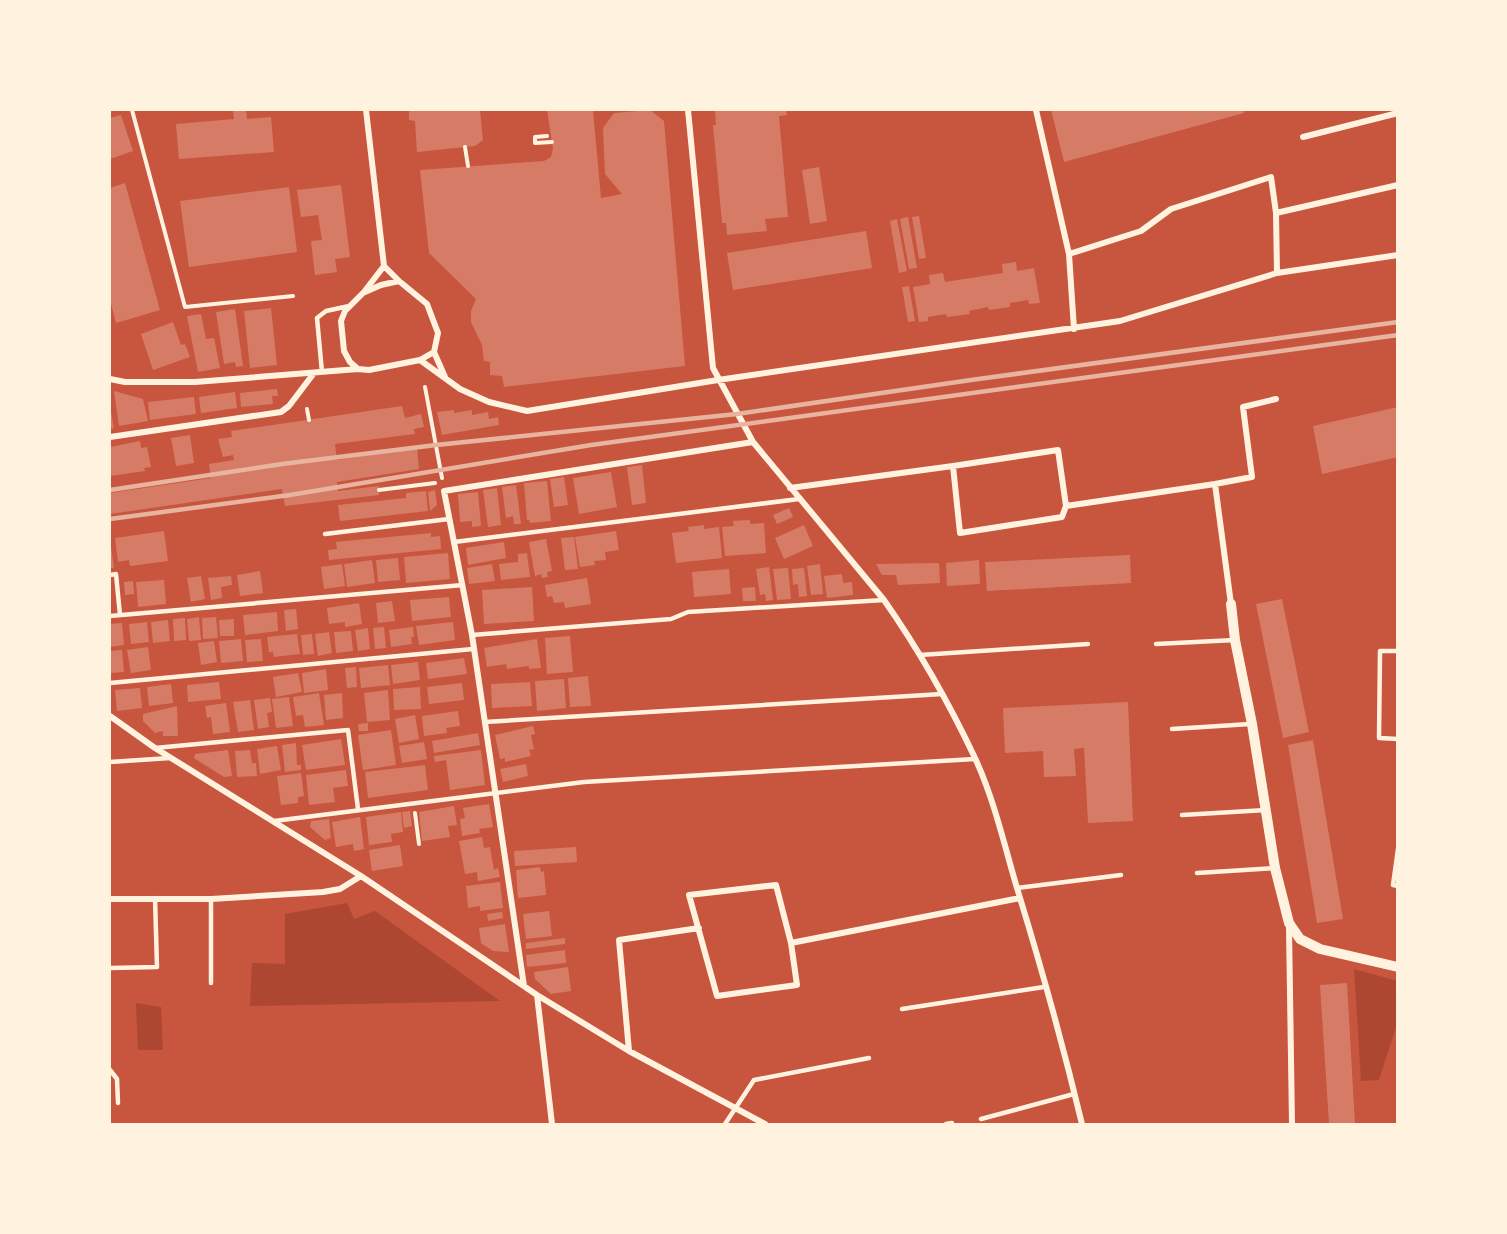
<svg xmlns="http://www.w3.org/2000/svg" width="1507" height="1234" font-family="'Varela Round',sans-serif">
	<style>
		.green { fill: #ae4732 }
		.building { fill: #d67c66 }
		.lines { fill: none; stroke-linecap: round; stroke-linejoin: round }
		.path { stroke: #fff3e0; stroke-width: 4 }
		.service { stroke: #fff3e0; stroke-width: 4.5 }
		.minor { stroke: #fff3e0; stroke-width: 6 }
		.tertiary { stroke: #fff3e0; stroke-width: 10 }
		.rail { stroke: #e9b49f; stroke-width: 4.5 }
	</style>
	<rect width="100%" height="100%" fill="#c8553d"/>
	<path class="green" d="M347 903 354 919 375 911 500 1001 250 1006 252 963 285 964V914Z
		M1354 969 1397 981V1024L1379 1080 1361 1081Z
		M136 1003 161 1007 163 1050H138Z"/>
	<path class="building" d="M233 110H246L247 119 271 117 274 152 179 159 176 124 234 119Z
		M409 110H480L483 140 475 146 417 152 415 121 409 120Z
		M547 110H593L601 198 622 194 605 174 603 128 614 113 650 110 664 121 685 366 504 387 502 376 490 375V362L484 361 482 345 471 322V311L476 299 429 253 420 170 544 161 551 157 553 149Z
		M715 110H786L787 115 779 116 788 217 765 219 767 231 727 235 726 223H722L713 125H716Z
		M1051 110H1243L1244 113 1064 162Z
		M121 115 133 151 110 159V118Z
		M819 167 827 221 810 224 802 170Z
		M125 183 160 310 116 323 110 300V188Z
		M341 185 350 257 335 259 337 272 315 275 311 241 322 240 318 215 301 217 297 190Z
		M289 187 297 252 189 267 180 201Z
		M919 216 926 258 919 259 912 217Z
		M908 217 917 268 909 269 900 219Z
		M897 219 907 271 899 273 890 221Z
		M866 231 872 268 733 290 727 253Z
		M1016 262 1017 271 1034 268 1040 303 1029 304 1028 300 1010 303V307L989 310 988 307 969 311 970 314 947 317 946 314 928 317V321L919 322 913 287 930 284 929 275 943 273 945 282 1003 273 1002 264Z
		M909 286 915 321 908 322 902 287Z
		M271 308 277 365 250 368 244 311Z
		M235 309 243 366 236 367 235 362 224 364 216 312Z
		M201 314 206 339 214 338 220 368 198 372 187 316Z
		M173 322 181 345 185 344 190 357 153 370 141 334Z
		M277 389 278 396H272L273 404 241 407 240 393Z
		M114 391 143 399 148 421 119 426Z
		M235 392 237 408 201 413 199 397Z
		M194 397 196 414 150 420 148 402Z
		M402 406 405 418 421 414 424 427 414 429 415 434 335 444 337 460 417 447 419 469 337 482 338 491 379 486V495L285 506 282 489 110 514V493L211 478 209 464 234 460 233 455 223 457 218 439 232 437 231 431Z
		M110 407 114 428 110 429Z
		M1398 407V457L1322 474 1313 426Z
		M454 410V413L472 410V415L488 412 489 419 498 417 499 425 442 435 437 412Z
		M190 435 194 463 176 466 171 438Z
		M140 441 141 448 147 447 151 467 144 468 145 471 110 476V447Z
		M642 465 646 503 632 505 627 467Z
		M611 472 617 507 579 514 573 478Z
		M564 477 568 505 554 507 550 479Z
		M547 481 551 521 530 523 529 520H527L524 483Z
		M516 485 521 524H514L513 516 506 518 502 487Z
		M497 488 501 525 488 527 483 490Z
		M435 490 437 505 430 511 428 492Z
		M426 491 428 511 340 521 338 505 406 498V493Z
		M478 492 481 526 472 527V521L460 522 458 494Z
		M789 508 793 517 777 524 773 515Z
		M750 520V524L764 523 766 553 725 556 722 527 734 526 733 521Z
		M704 525V529L719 527 722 558 676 563 672 533 689 531 688 527Z
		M804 525 813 546 784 559 775 538Z
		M164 531 168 561 130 566 129 560 118 562 115 538Z
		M616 531 619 550 605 552 606 560 594 561 595 565 580 567 575 537Z
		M431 533V537L440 536 441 549 329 560 328 550 337 549 336 542Z
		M574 537 578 569 565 570 561 538Z
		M546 539 552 571 547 572 548 577 542 578 541 574 535 576 529 542Z
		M110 540 114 568H110Z
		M504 542 506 558 468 565 466 548Z
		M448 553 450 579 406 583 404 557Z
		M527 553 530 577 501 580 499 564 518 562V554Z
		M1130 555 1131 583 987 591 985 562Z
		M398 558 400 580 378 582 376 560Z
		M372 560 375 583 347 587 344 564Z
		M979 560 980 584 947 586 946 563Z
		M939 563 940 583 898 585 896 575H882L876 564Z
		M342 564 345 586 324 589 321 567Z
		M492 564 495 581 469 584 467 568Z
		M820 564 823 594 811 595 807 566Z
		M769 567 773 600 766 601 765 594 760 595 756 569Z
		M788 568 791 599 777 600 773 569Z
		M804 568 807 596 799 597 798 584 793 585 792 569Z
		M729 569 731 594 694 597 692 572Z
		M260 571 263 593 240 596 237 575Z
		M842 574 843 583 852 582 853 595 827 598 824 576Z
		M201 576 205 599 191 602 187 578Z
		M231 576 232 585 221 587 222 598 211 600 208 578Z
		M587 578 591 604 565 608 564 602 554 603 552 596 547 597 545 585Z
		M164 580 166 604 138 607 136 582Z
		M133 581 134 594 125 595 124 582Z
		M532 587 534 621 484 624 482 590Z
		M755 587 756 601H743L742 588Z
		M449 597 451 617 412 621 410 600Z
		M1282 599 1309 732 1283 738 1256 604Z
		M392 601 395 621 378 623 376 603Z
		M359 603 362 624 345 627V622L329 624 327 608Z
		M296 609 298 629 286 631 284 610Z
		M277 612 278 631 245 635 243 615Z
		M199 617 201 640 189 641 187 619Z
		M216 617 218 638 203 639 202 618Z
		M185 618 186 640 174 641 173 619Z
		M234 619V636H220L219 620Z
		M168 620 170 641 153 643 151 622Z
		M147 622 149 642 131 644 129 624Z
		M453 622 455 640 419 645 416 626Z
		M122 623 124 645 110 647V624Z
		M384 627 386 648 375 649 373 628Z
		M413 627 414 637H411L412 644 391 647 389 630Z
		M368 628 370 649 358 651 355 630Z
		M351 631 353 651 336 653 334 632Z
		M329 632 332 653 318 656 315 634Z
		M297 634 300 654 274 657 273 652H269L267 637Z
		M312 634 314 654 303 655 301 635Z
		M570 636 573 672 547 674 545 638Z
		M241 639 243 661 221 663 219 641Z
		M261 639 263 661 247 662 245 640Z
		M537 639 541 668 529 669V666L507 669 506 664 487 667 484 648Z
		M214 641 217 662 201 665 198 643Z
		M148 647 151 670 131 673 127 650Z
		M122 650 124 672 110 673V651Z
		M464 658 467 674 428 679 426 663Z
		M418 662 420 680 393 684 391 665Z
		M388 665 390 685 361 688 359 668Z
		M356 667 357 687 347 688 345 668Z
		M326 669 328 690 304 693 302 673Z
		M298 673 302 692 276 697 273 677Z
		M588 676 591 706 570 707 568 678Z
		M564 679 566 708 537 711 535 681Z
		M219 682 221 699 188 702 187 685Z
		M530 682 532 706 492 708 491 684Z
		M462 683 464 700 429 704 427 687Z
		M171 684 173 703 149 706 147 687Z
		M420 687 421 709 394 710 393 689Z
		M140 688 142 708 117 711 115 690Z
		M388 690 390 720 367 722 364 693Z
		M319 693 324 725 305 727 303 715 296 716 293 697Z
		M342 693 343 718 326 720 324 695Z
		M289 697 293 726 276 728 272 699Z
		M270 698 272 712 267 713 269 727 258 729 254 700Z
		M250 700 254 730 238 732 233 702Z
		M1128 702 1133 821 1088 823 1084 748 1074 749 1076 776 1044 777 1043 751 1005 753 1003 708Z
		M226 703 230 732 213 734 211 717 207 718 205 706Z
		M177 706 178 736H163V731L155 733 143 721V714Z
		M458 711 460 726 446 728 447 733 424 736 422 716Z
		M415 715 419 739 399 743 395 719Z
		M368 723V731H359L358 724Z
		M533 726 535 734 531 735 534 749 529 750 531 756 505 762V758L500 759 495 735Z
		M391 730 396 765 363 770 358 735Z
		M478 733 480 745 434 753 432 741Z
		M341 739 345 765 306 770 302 745Z
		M1313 740 1343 919 1317 923 1288 745Z
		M424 742 427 759 402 763 399 746Z
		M296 743 297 765H301V770L285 772 282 745Z
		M277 746 281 770 260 774 257 749Z
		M228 750 232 776 224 777 194 758 195 754Z
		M250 750 252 763H256L257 776 237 777 235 751Z
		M481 750 485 785 450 790 446 760 435 762 434 756Z
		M526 764 528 776 503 782 500 769Z
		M425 765 428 790 368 798 365 772Z
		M346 770 348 786 333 788 335 802 309 805 306 775Z
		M301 773 304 796 298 797V803L281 805 277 776Z
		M489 804 493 827 479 829 480 833 462 836 460 819 465 818 463 808Z
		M454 806 457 825 448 826 450 837 422 841 419 812Z
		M410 811 412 826 404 828 402 812Z
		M401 812 403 832 391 834 392 842 369 845 366 817Z
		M360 817 364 849 354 851 353 844 336 847 332 822Z
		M329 819 331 838 325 840 310 827 311 821Z
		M482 837 484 848 490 847 494 870 498 868 500 877 478 881 477 872 465 874 459 841Z
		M400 845 403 866 372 871 369 850Z
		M576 847 577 862 515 866 514 851Z
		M540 867 541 872 544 871 546 895 518 898 516 870Z
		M500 882 503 908 480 911V906L468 908 466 886Z
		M549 911 552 936 526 939 523 914Z
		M502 912 503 918 488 921 487 914Z
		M505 924 509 952 493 951 481 943 479 928Z
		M565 938V944L526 949V943Z
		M565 950 566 963 527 967 526 955Z
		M568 967 571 991 551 994 535 979 534 972Z
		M1347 983 1355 1124H1329L1320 985Z"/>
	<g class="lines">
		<path class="path" d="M132 110 185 307 293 296
			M547 136 535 137V143L552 142
			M465 147 468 166
			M425 387 442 478
			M307 409 309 420
			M379 490 435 483
			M415 813 419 844"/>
		<path class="service" d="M322 372 317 318 326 311 349 306
			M325 534 449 519
			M454 542 799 499
			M110 575 116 574 120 615
			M110 616 463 585
			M472 635 671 619 688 612 884 600
			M1156 644 1235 640
			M1398 651H1380L1379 738 1398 739
			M920 655 1088 644
			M110 683 473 649
			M485 722 942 694
			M1172 729 1250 724
			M155 748 348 730 358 809
			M110 762 170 758
			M1182 815 1266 810
			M274 821 584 782 975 759
			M1398 849 1393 885 1398 886
			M1197 873 1275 868
			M1017 888 1121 875
			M211 899V983
			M110 968 157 967 155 898
			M902 1009 1044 987
			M110 1070 117 1079 118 1103
			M981 1119 1074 1094
			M725 1124 754 1080 869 1058
			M946 1124 952 1123"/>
		<path class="minor" d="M366 110 384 266 399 281 427 304 438 333 434 352 420 360 369 370 358 369 350 362 344 351 341 321 345 311 364 292 384 266
			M688 110 713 368 753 442 884 600C919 650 949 703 975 758 994 799 1004 844 1017 888 1041 966 1063 1045 1082 1124
			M1036 110 1069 254 1074 329
			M1303 137 1398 113
			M1276 213 1398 185
			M1069 254 1141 231 1171 209 1271 177 1276 213 1277 273
			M365 292 381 285 399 281
			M434 352 445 377
			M420 360 460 389 489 402 527 411 718 380 1120 321 1277 273 1398 255
			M110 379 125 382H195L358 369
			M110 437 281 412 289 406 314 373
			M953 466 960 533 1062 517 1066 506
			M1215 484 1231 604
			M790 488 953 466 1058 450 1066 506 1215 484 1252 477 1243 407 1276 399
			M110 716 155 748 361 876 537 995 629 1051 765 1124
			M776 885 791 943 797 985 717 996 689 895Z
			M110 899H211L323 892 340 889 361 876
			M1289 927 1292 1124
			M791 943 1020 898
			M524 986 472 635 444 491 753 442
			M537 995 552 1124
			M629 1051 619 940 699 928"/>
		<path class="tertiary" d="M1231 604 1235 640 1252 724 1275 868 1289 923 1300 939 1320 949 1398 967"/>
		<path class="rail" d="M110 490 282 464 436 445 737 414 971 380 1398 322
			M110 519 290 495 591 445 1398 335"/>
	</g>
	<rect width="1507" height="1234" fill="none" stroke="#fff3e0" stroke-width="222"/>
</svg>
